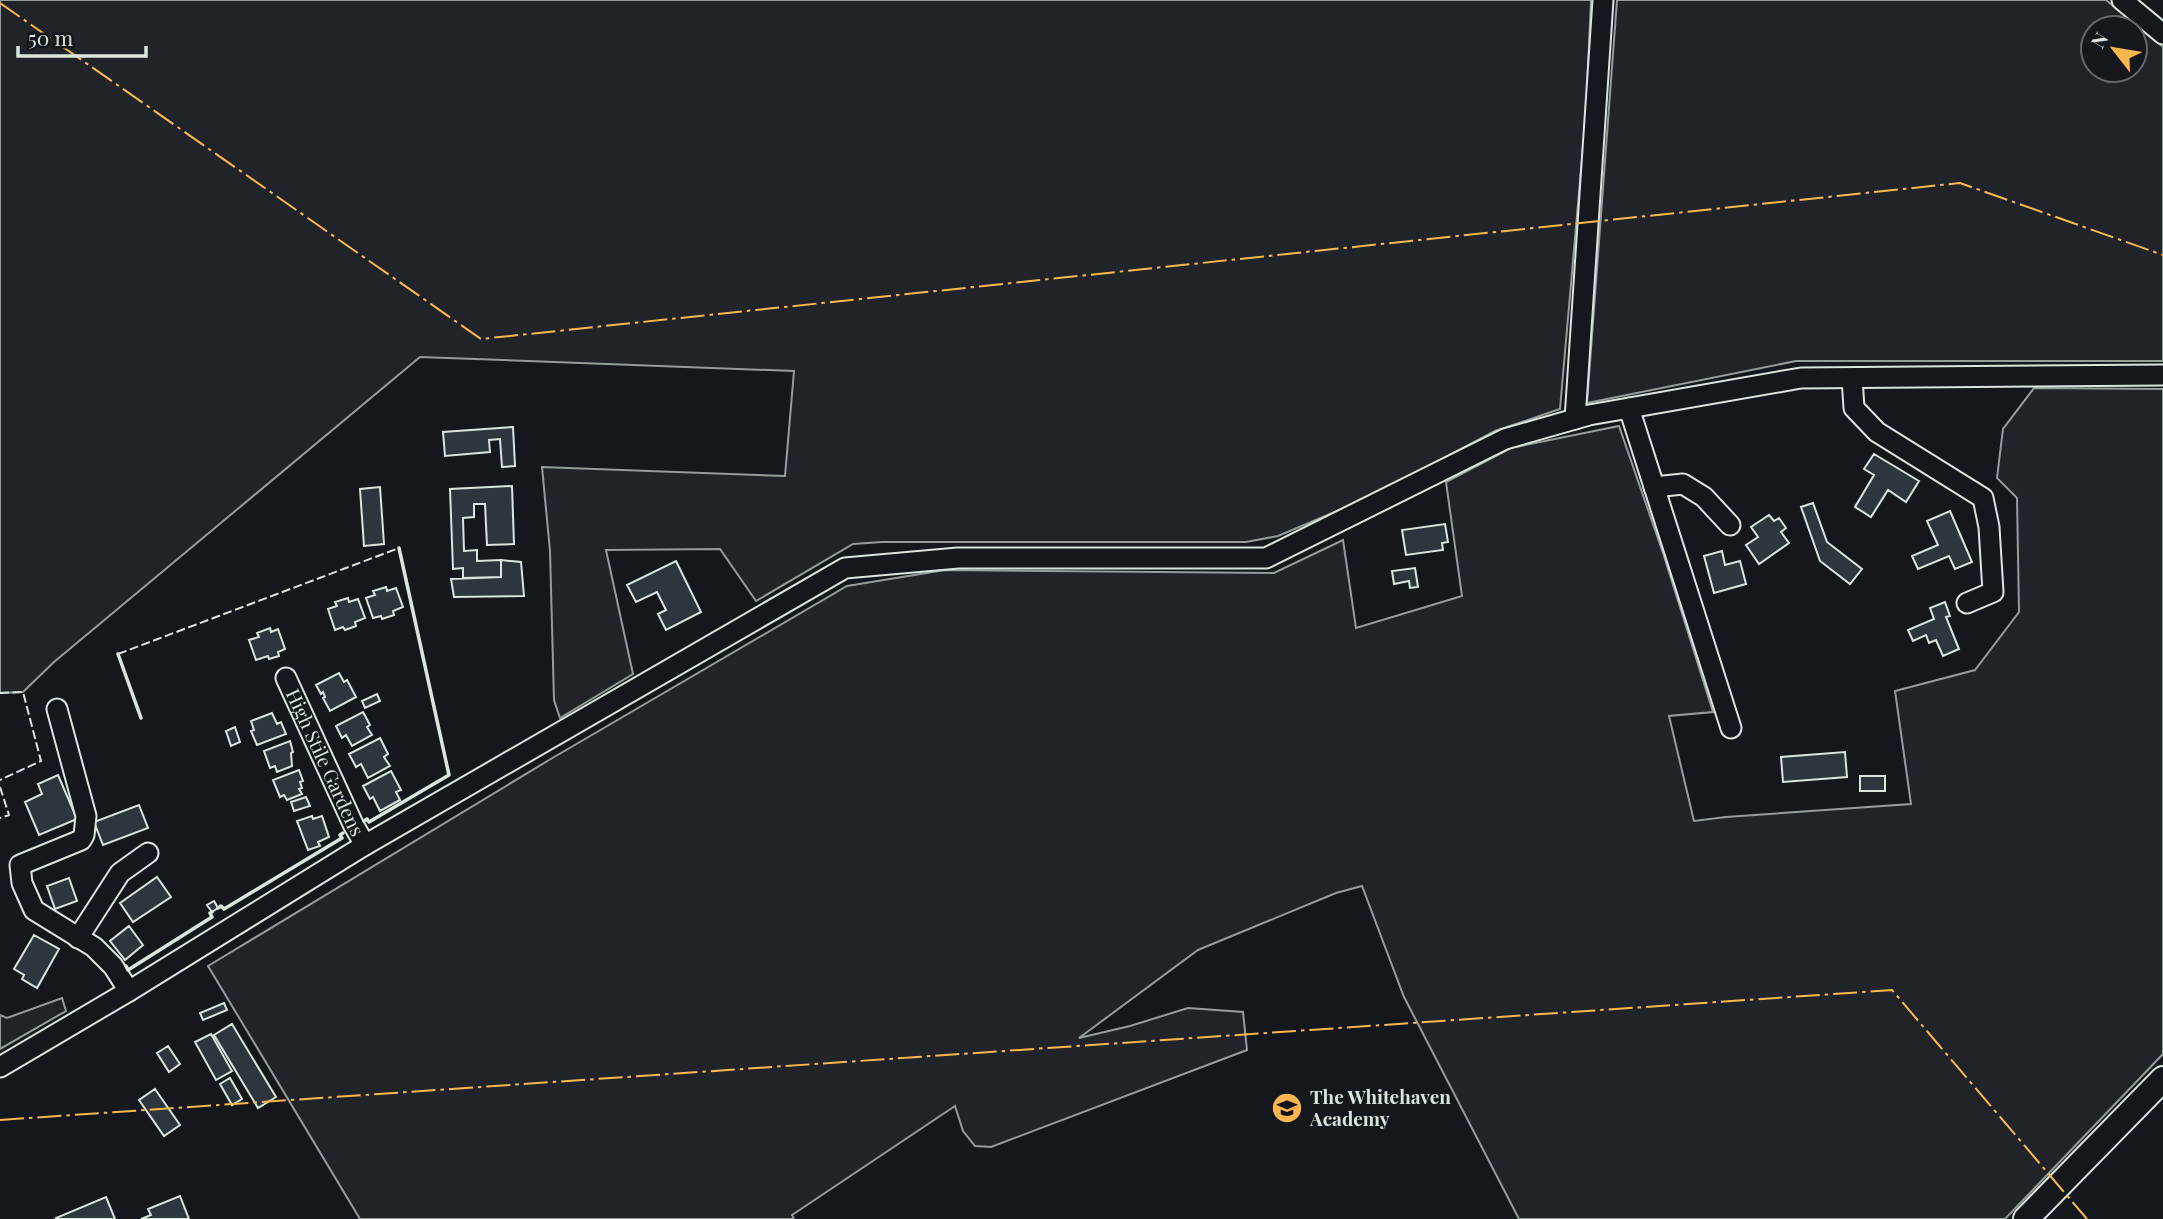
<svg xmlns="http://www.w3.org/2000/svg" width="2163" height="1219" font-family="'Playfair Display',serif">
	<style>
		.green { fill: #202428; stroke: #939e99; stroke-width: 2; fill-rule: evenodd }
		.building { fill: #2c363c; stroke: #d8e6dc; stroke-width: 2 }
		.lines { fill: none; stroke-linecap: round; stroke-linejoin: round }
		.minor-casing { stroke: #d8e6dc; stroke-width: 23 }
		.major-casing { stroke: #d8e6dc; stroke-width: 28 }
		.minor { stroke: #14181c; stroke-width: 19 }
		.major { stroke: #14181c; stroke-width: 24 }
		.fence { stroke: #d8e6dc; stroke-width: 2; stroke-dasharray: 9 3.5; stroke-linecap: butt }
		.wall { stroke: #d8e6dc; stroke-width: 3.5 }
		.power { stroke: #ffb74d; stroke-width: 2; stroke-dasharray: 24 5 3.5 5; stroke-linecap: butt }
		.labels { text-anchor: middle; stroke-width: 5; stroke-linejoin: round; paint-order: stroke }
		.street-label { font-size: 19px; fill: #d8e6dc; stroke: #14181c }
		.poi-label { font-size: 19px; font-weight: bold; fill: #d8e6dc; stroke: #14181c; text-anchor: start }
	</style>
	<rect width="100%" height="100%" fill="#14181c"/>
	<path class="green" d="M0 0H1591L1586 113 1560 409 1495 431 1370 497 1278 536 1246 542H882L853 544 756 601 720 549 606 550 633 674 560 718 554 700 550 551 542 467 785 476 794 371 420 357 54 662 23 692 0 693Z
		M1617 0H2106L2163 47V361H1796L1587 403ZM2135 28V70H2093V28Z
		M2034 388 2163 389V1054L2005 1219H1519L1404 997 1362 886 1336 893 1198 950 1079 1038 1130 1026 1188 1008 1243 1012 1247 1050 991 1147 975 1146 963 1131 955 1106 792 1215 794 1219H360L208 966 549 760 847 586 945 570 1274 573 1343 540 1356 628 1462 596 1446 482 1511 448 1619 426 1663 553 1713 712 1669 716 1694 821 1726 817 1911 804 1895 691 1975 670 2019 612 2017 498 1997 478 2003 429Z
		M62 998 66 1011 0 1049V1015L7 1018Z"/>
	<path class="building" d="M513 427 515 466 502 467 500 439 489 440 490 452 445 456 443 432Z
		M1874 454 1919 481 1906 502 1888 490 1871 517 1855 507 1874 475 1864 469Z
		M512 486 514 544 487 545 485 504H474V517L463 518 464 551 477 550V561L501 560V577L463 578V568L453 569 450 489Z
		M380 487 384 544 364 546 360 489Z
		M1813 503 1827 542 1862 569 1850 584 1820 561 1801 507Z
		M1950 511 1972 562 1955 569 1949 556 1918 569 1912 556 1938 545 1927 521Z
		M1769 515 1774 521 1779 518 1786 528 1781 532 1789 543 1759 564 1746 545 1758 537 1751 527Z
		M1445 524 1448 542 1442 543 1443 550 1406 555 1402 530Z
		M1722 551 1725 565 1740 561 1746 584 1714 593 1704 556Z
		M501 560 521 562 524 596 454 597 451 579 501 577Z
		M676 561 701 612 666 630 658 614 666 610 657 592 636 602 627 585Z
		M1415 568 1418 587 1410 588 1409 581 1394 584 1392 571Z
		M386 587 387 591 396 588 403 607 393 611 394 615 382 619 381 616 373 618 366 598 375 595 373 591Z
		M348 598 349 602 358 599 365 618 355 622 356 626 345 630 343 627 335 630 328 609 337 606 335 602Z
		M1945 602 1950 616 1946 617 1959 649 1943 656 1936 640 1929 643 1926 635 1913 641 1908 630 1934 619 1930 608Z
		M270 628 271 632 278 629 285 649 278 652 279 656 269 659 268 656 256 660 249 640 259 637 257 633Z
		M339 673 344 682 347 680 356 697 330 711 323 698 325 697 323 692 321 694 316 685Z
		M377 694 380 701 365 708 362 701Z
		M363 712 370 725 367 727 372 735 352 746 346 735 342 738 336 726Z
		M272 713 277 724 281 722 286 734 257 745 251 731 254 730 251 721Z
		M235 727 240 742 231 746 226 731Z
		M380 738 388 754 384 757 390 766 368 778 361 764 356 767 349 754Z
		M290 741 293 752 291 753 292 766 277 772 275 766 270 768 264 751Z
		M1845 752 1847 777 1783 782 1781 757Z
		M299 770 303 781 300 782 302 788 299 789 302 794 287 800 284 795 280 797 273 780Z
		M391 771 401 790 396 792 400 800 380 811 373 797 370 799 363 786Z
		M58 775 77 819 39 835 25 802 42 794 38 784Z
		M1860 776H1885V791H1860Z
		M306 797 310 806 294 811 291 802Z
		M139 805 148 828 103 845 94 822Z
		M312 816 313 819 322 816 329 837 318 842 320 846 308 850 297 821Z
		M157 877 171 897 133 922 120 903Z
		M69 878 77 901 55 909 47 886Z
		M214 901 218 908 212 912 207 905Z
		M129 926 143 945 125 960 110 941Z
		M34 935 59 949 37 988 22 979 24 975 14 969Z
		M224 1003 227 1010 203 1020 200 1013Z
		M232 1024 276 1097 258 1108 214 1035Z
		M211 1034 232 1071 216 1080 195 1042Z
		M168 1046 180 1064 169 1072 157 1053Z
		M230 1078 242 1099 232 1105 220 1084Z
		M155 1089 180 1125 164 1136 139 1100Z
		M180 1196 189 1219H141L151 1215 148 1209Z
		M106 1197 115 1219H57L56 1218Z"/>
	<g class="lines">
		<g class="minor-casing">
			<g id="minor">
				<path d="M2122 0 2163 34"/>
				<path d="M1852 378 1854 408 1877 432 1983 498 1989 527 1993 592 1967 603"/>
				<path d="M1629 408 1731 728"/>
				<path d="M1575 419 1603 0"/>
				<path d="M1654 487 1683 484 1704 497 1730 525"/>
				<path id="s1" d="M286 678 353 824 365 845"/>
				<path d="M57 709 86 816 84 835 81 840 20 865 22 883 34 910 94 947 113 966 129 991"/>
				<path d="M78 938 120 873 148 853"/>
				<path d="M0 1067 129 991 365 845 845 568 958 558H1266L1505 439 1589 415 1801 378 2163 375"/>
			</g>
		</g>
		<g class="major-casing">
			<path id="major" d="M2026 1219 2163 1079"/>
		</g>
		<use href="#minor" class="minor"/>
		<use href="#major" class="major"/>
		<path class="fence" d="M118 654 399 548
			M0 693 23 692 41 761 0 780
			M0 787 9 815 0 818"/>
		<path class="wall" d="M118 654 141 718
			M364 821 367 819 369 822 449 775 399 548
			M218 908 221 906 224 909 342 838 340 835 343 833
			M126 966 128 970 212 917 210 913 212 912"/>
		<path class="power" d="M0 3 481 339 1960 183 2163 255
			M0 1120 1892 990 2087 1219"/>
	</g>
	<defs>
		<g id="school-disc" transform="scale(1.575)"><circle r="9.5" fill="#ffb74d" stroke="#14181c"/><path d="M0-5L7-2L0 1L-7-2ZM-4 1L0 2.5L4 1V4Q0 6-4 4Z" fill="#111"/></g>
	</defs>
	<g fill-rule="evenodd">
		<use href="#school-disc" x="1287" y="1108"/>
	</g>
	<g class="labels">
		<g class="street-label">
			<text dy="7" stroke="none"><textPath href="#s1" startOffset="93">High Stile Gardens</textPath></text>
		</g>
		<g class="poi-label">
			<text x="1310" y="1104">The Whitehaven<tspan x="1310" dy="22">Academy</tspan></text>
		</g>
	</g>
	<g transform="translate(2114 49) rotate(301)"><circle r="33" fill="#14181c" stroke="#626a69" stroke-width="2"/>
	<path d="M0-5L12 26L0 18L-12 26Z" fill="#ffb74d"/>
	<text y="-10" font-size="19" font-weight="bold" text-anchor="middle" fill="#d8e6dc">N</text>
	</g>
	<path d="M18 46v10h128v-10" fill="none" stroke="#d8e6dc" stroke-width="3.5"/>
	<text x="28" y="46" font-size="21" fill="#d8e6dc" stroke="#14181c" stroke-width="5" paint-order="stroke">50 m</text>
</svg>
